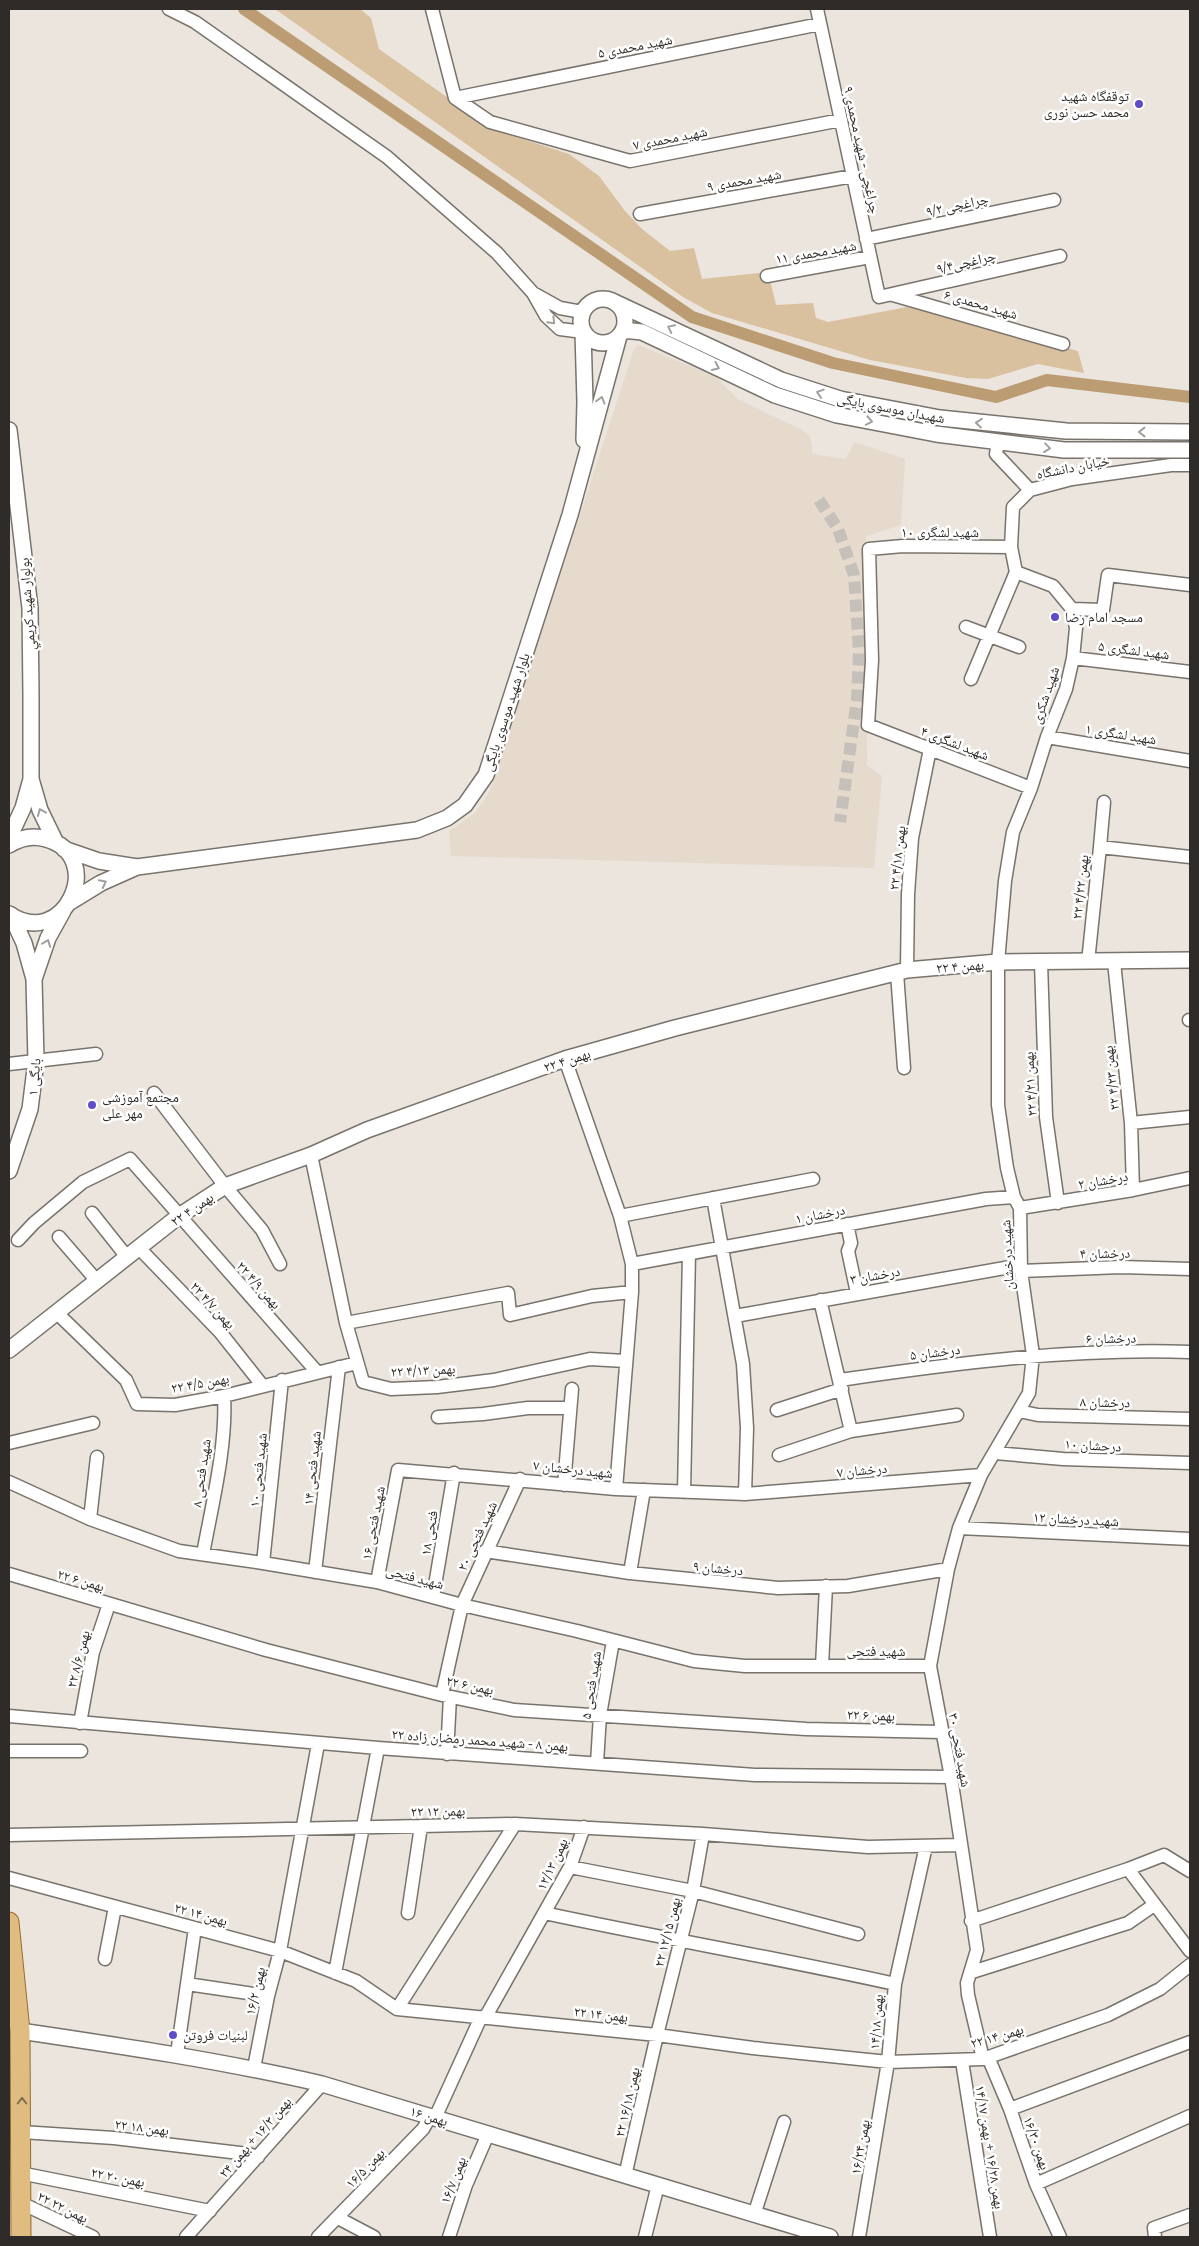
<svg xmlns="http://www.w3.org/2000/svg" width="1199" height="2246" font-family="Georgia,'Noto Naskh Arabic',serif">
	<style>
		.built { fill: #e5dacc }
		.green { fill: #d9c09f }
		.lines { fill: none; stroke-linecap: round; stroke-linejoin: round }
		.canal { stroke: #bc9c72; stroke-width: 12 }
		.minor-tunnel { stroke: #c5c0b9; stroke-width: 12; stroke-dasharray: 12 6; stroke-linecap: butt }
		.minor-casing { stroke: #78736c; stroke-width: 15 }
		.tertiary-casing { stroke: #78736c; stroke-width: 18 }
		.primary-casing { stroke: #956c2b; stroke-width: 21 }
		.minor { stroke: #fff; stroke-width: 12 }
		.tertiary { stroke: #fff; stroke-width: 15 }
		.primary { stroke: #e0bc81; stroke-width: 19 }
		.oneway { stroke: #a1a09e }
		.oneway2 { stroke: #7e6c50 }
		.poi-dot { fill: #5e4dc6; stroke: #fff; stroke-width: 2 }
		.labels { text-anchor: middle; stroke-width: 5; stroke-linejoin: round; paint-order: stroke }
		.street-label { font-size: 14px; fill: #2e2b28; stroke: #fff }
		.poi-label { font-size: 14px; fill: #2e2b28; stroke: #fff; text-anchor: start }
	</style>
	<rect width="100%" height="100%" fill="#ebe5dd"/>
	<path class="built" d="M638 345 715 376 738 399 802 430 810 436 813 454 845 459 855 442 905 459 901 525 866 536 867 765 882 776 874 868 451 856 449 831 475 813 490 791 634 349Z"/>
	<path class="green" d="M275 9H360L371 18 379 49 492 129 569 154 599 176 625 211 642 229 670 251 694 248 702 279 768 272 776 305 813 303 816 318 828 322 907 307 1078 351 1084 373 1038 364 988 379 966 378 870 360 712 313 683 297Z"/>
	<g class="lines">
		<path class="canal" d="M244 9 692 317 833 363 996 397 1047 380 1190 397"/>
		<path class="minor-tunnel" d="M819 500 838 529 854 575 859 652 857 699 840 822"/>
		<g class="minor-casing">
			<path id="minor" d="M169 9 195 22 387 157 497 253 533 293 546 316 560 329 583 332
				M432 9 455 98
				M817 9 879 297 1060 256
				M455 98 490 122 630 161 841 120
				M455 98 820 24
				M640 214 853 176
				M866 239 1054 200
				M767 276 870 257
				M533 293 560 308 582 312
				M893 295 1063 344
				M998 442 996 454 1030 490
				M1011 547 903 546 869 549 872 660 868 725 1031 788
				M1072 609 1103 610 1108 575 1190 585
				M966 627 1019 647
				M1073 658 1190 672
				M971 679 1016 572
				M1047 737 1190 761
				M1100 847 1104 802
				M1041 962 1046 1117 1058 1203
				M1088 962 1100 847 1190 857
				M1114 962 1131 1123 1133 1190
				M907 970 908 894 912 838 930 749
				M897 973 904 1068
				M1189 1020H1190
				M565 1059 620 1216 632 1264V1292L616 1489
				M9 1064 96 1054
				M154 1093 225 1186 262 1230 280 1264
				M1131 1123 1190 1117
				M311 1155 346 1323 363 1382 391 1389 437 1387 494 1380 590 1359 625 1361
				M713 1198 743 1364 747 1428 745 1494
				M1020 1208 1133 1190 1190 1178
				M92 1213 127 1257
				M620 1216 813 1179
				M847 1224 851 1243 848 1251 857 1293
				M59 1237 97 1281
				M18 1240 34 1223 83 1182 130 1159 317 1372
				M139 1248 220 1332 262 1385
				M632 1264 986 1199 1014 1197
				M1021 1271 1121 1267 1190 1269
				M820 1300 851 1431
				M57 1313 126 1380 137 1404 175 1405 224 1396 357 1363
				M735 1316 1021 1265
				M346 1323 508 1293 510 1315 592 1296 632 1292
				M840 1380C956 1363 1073 1348 1190 1352
				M777 1410 842 1389
				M1019 1411 1038 1415 1190 1419
				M438 1417 483 1414 528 1408H570
				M9 1443 93 1423
				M995 1453 1063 1459 1190 1463
				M779 1455 851 1431 957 1415
				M9 1482 90 1519 179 1551 263 1563 377 1582 462 1605 577 1631 694 1661 745 1666H930
				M564 1485 572 1389
				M684 1492 689 1254
				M90 1519 97 1457
				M959 1528 1190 1539
				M485 1551 630 1573 778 1588 848 1586 948 1569
				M203 1554C212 1505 227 1445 224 1396
				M263 1563 282 1380
				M315 1572 339 1367
				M630 1573 644 1490
				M9 1574 266 1650 442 1695 514 1710 806 1729 941 1732
				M377 1582 398 1470 616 1489 745 1494 981 1475
				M433 1597 454 1473
				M822 1666 826 1586
				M442 1695 462 1605 520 1479
				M9 1716 378 1748 755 1775 951 1777
				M80 1723 93 1652 109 1604
				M9 1751H81
				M447 1754 450 1697
				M597 1763 600 1715 613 1641
				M9 1835 515 1824 703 1834 868 1847 960 1845
				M570 1867 693 1891 858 1934
				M1128 1869 1190 1951
				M9 1878 280 1951 356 1981 397 2009 657 2035 753 2048 888 2062 983 2059 1108 2015 1160 1989 1190 1965
				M408 1913 421 1826
				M544 1913C661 1938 778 1958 895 1984
				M971 1921 1128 1869 1164 1855 1190 1871
				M105 1959 115 1907
				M972 1972 1128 1923 1154 1905
				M335 1973 378 1748
				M187 1984 268 1996
				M397 2009 515 1824
				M485 2018 570 1867 584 1827
				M177 2054 195 1928
				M988 2057 1010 2109 1036 2184 1060 2237
				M983 2059 968 1995 967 1983 977 1950 951 1777 930 1666 948 1569 959 1528 981 1475 1029 1393 1033 1355 1021 1271 1020 1208 1014 1197 1007 1168 998 1105V962L1005 881 1013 832 1031 788 1047 737 1066 689 1073 658 1076 628 1072 609 1053 586 1016 572 1011 547 1013 507 1030 490 1072 479 1171 465H1190
				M962 2061 990 2237
				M254 2068 268 1996 280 1951 318 1744
				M1010 2109 1190 2042
				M435 2118 481 2017
				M21 2132 114 2138 248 2154 258 2157
				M20 2173 210 2211
				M625 2176 657 2035 693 1891 703 1834
				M1036 2184 1190 2116
				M21 2203 93 2237
				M754 2215 784 2122
				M338 2218 374 2237
				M186 2237 322 2084
				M318 2237 423 2129 430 2117
				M449 2237 466 2185 488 2134
				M645 2237 658 2185
				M859 2237 888 2062 895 1984 926 1846
				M1155 2237 1154 2228 1190 2215"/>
		</g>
		<g class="tertiary-casing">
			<path id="tertiary" d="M581 321a22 22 0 1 1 44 0a22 22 0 1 1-44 0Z
				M612 301 781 380 840 399 940 418 1066 431 1190 432
				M623 330 642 332 775 395 837 415 936 434 1064 450H1190
				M583 332 585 402 584 440
				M9 430 30 608 31 696V779L23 808 9 838
				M31 779 40 810 56 843
				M9 845C20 838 33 835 46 839 108 856 64 952 9 914
				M64 849 99 861 137 867 417 830 447 818 465 805 486 775 570 515 619 336
				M70 902 101 883 137 867
				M9 915H11L24 943 34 979 36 1061 30 1109 9 1171
				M34 979 48 938 63 911
				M9 1350 179 1216 225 1186 311 1155 367 1130 565 1059 675 1028 907 970 998 962 1190 960
				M20 2031C122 2046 223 2061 322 2084L830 2237"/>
		</g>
		<g class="primary-casing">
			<path id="primary" d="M9 1922 20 2031 21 2237"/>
		</g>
		<use href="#minor" class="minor"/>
		<use href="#tertiary" class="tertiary"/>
		<use href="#primary" class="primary"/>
	</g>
	<defs><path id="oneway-chevron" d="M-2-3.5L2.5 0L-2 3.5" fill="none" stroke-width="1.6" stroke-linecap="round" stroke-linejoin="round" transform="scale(1.25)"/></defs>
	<g class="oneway">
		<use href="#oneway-chevron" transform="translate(552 321) rotate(45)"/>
		<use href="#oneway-chevron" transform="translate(671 328) rotate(-154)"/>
		<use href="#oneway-chevron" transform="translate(716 367) rotate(25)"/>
		<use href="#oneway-chevron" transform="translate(820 393) rotate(-162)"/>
		<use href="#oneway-chevron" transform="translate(601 400) rotate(-74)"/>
		<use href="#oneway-chevron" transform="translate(869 421) rotate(11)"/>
		<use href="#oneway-chevron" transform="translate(979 423) rotate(-174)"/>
		<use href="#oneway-chevron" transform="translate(1142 432) rotate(-180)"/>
		<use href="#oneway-chevron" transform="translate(1047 448) rotate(7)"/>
		<use href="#oneway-chevron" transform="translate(41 812) rotate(-113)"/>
		<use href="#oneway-chevron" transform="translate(103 883) rotate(-27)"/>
		<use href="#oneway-chevron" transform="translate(47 943) rotate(-69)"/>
	</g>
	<use class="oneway2" href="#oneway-chevron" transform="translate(22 2101) rotate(-90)"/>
	<g class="poi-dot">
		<circle cx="1139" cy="104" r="5"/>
		<circle cx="1055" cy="617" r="5"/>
		<circle cx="92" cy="1105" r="5"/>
		<circle cx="173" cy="2035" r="5"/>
	</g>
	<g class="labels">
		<g class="street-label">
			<text transform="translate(635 46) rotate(-11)" y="5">شهید محمدی ۵</text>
			<text transform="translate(670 138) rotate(-11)" y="5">شهید محمدی ۷</text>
			<text transform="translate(862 150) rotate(78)" y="5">۹ چراغچی - شهید محمدی</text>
			<text transform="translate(744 180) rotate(-10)" y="5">شهید محمدی ۹</text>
			<text transform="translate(957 205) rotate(-12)" y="5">۹/۲ چراغچی</text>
			<text transform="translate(816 252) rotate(-10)" y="5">شهید محمدی ۱۱</text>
			<text transform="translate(966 262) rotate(-13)" y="5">۹/۴چراغچی</text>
			<text transform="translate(981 304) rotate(16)" y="5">شهید محمدی ۶</text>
			<text transform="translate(891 408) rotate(11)" y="5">شهیدان موسوی بایگی</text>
			<text transform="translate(1073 467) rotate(-11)" y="5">خیابان دانشگاه</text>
			<text x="940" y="537">شهید لشگری ۱۰</text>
			<text transform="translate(27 604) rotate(-94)" y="5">بولوار شهيد كريمي</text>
			<text transform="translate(1134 650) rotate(7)" y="5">شهید لشگری ۵</text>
			<text transform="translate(1045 695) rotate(-71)" y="5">شهید شکری</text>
			<text transform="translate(506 712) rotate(-72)" y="5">بلوار شهید موسوی بایگی</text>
			<text transform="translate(1121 734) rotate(9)" y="5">شهید لشگری ۱</text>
			<text transform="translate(955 743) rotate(21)" y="5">شهید لشگری ۴</text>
			<text transform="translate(897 858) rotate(-84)" y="5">۲۲ بهمن ۴/۱۸</text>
			<text transform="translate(1080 887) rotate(-84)" y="5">۲۲ بهمن ۴/۲۲</text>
			<text transform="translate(960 966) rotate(-5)" y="5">۲۲ بهمن ۴</text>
			<text transform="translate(567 1060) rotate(-18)" y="5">۲۲ بهمن ۴</text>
			<text transform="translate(34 1077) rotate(-85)" y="5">بایگی ۱</text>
			<text transform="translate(1111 1078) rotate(-96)" y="5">۲۲ بهمن ۴/۲۳</text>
			<text transform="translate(1030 1084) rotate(-93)" y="5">۲۲ بهمن ۴/۲۱</text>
			<text transform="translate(1103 1180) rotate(-10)" y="5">درخشان ۲</text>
			<text transform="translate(192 1209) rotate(-34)" y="5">۲۲ بهمن ۴</text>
			<text transform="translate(820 1214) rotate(-11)" y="5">درخشان ۱</text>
			<text transform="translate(1105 1253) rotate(-1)" y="5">درخشان ۴</text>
			<text transform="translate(1007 1255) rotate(-93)" y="5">شهید درخشان</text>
			<text transform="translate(875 1275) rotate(-10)" y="5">درخشان ۳</text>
			<text transform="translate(259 1285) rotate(48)" y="5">۲۲ بهمن ۴/۹</text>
			<text transform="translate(213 1305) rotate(47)" y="5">۲۲ بهمن ۴/۷</text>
			<text transform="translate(1111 1338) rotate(-1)" y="5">درخشان ۶</text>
			<text transform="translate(935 1352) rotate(-7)" y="5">درخشان ۵</text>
			<text transform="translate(423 1370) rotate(-3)" y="5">۲۲ بهمن ۴/۱۳</text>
			<text transform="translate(200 1383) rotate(-10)" y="5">۲۲ بهمن ۴/۵</text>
			<text transform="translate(1105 1402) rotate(1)" y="5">درخشان ۸</text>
			<text transform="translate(1093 1445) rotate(3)" y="5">درحشان ۱۰</text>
			<text transform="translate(312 1468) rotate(-84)" y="5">شهید فتحی ۱۴</text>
			<text transform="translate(573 1469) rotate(6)" y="5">شهید درخشان ۷</text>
			<text transform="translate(258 1470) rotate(-84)" y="5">شهید فتحی ۱۰</text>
			<text transform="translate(862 1470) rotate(-5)" y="5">درخشان ۷</text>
			<text transform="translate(201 1473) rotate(-82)" y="5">شهید فتحی ۸</text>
			<text transform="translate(1076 1519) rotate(3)" y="5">شهید درخشان ۱۲</text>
			<text transform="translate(373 1523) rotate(-79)" y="5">شهید فتحی ۱۶</text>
			<text transform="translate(429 1533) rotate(-80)" y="5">فتحی ۱۸</text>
			<text transform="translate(477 1536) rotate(-65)" y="5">شهید فتحی ۲۰</text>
			<text transform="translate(718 1568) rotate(5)" y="5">درخشان ۹</text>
			<text transform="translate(415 1577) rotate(15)" y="5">شهید فتحی</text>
			<text transform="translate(81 1580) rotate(16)" y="5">۲۲ بهمن ۶</text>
			<text x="876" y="1656">شهید فتحی</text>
			<text transform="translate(78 1659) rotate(-76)" y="5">۲۲ بهمن ۸/۶</text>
			<text transform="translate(470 1685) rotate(12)" y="5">۲۲ بهمن ۶</text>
			<text transform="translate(591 1685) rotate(-81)" y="5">شهید فتحی ۵</text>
			<text transform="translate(871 1715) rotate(2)" y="5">۲۲ بهمن ۶</text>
			<text transform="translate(480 1740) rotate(4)" y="5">۲۲ بهمن ۸ - شهید محمد رمضان زاده</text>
			<text transform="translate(960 1750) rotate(80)" y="5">شهید فتحی ۳۰</text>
			<text transform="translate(438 1811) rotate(-1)" y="5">۲۲ بهمن ۱۲</text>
			<text transform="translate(552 1864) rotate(-65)" y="5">بهمن ۱۲/۱۳</text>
			<text transform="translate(201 1914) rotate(15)" y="5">۲۲ بهمن ۱۴</text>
			<text transform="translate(667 1932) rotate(-76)" y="5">۲۲ بهمن ۱۲/۱۵</text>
			<text transform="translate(255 1991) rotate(-77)" y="5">بهمن ۱۶/۲</text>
			<text transform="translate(601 2014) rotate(6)" y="5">۲۲ بهمن ۱۴</text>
			<text transform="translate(876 2022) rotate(-86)" y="5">بهمن ۱۴/۱۸</text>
			<text transform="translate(997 2036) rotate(-16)" y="5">۲۲ بهمن ۱۴</text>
			<text transform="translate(627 2102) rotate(-77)" y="5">۲۲ بهمن ۱۶/۱۸</text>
			<text transform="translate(429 2116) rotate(17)" y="5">بهمن ۱۶</text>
			<text transform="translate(142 2127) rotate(7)" y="5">۲۲ بهمن ۱۸</text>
			<text transform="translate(255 2137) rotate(-49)" y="5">بهمن ۱۶/۳ + بهمن ۲۴</text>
			<text transform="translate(1037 2143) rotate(71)" y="5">بهمن ۱۶/۳۰</text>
			<text transform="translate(860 2147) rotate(-80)" y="5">بهمن ۱۶/۲۴</text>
			<text transform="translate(990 2147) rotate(81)" y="5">بهمن ۱۶/۲۸ + بهمن ۱۴/۱۷</text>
			<text transform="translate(365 2168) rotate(-46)" y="5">بهمن ۱۶/۵</text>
			<text transform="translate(118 2177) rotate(11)" y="5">۲۲ بهمن ۲۰</text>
			<text transform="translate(453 2180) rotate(-69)" y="5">بهمن ۱۶/۷</text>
			<text transform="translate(63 2207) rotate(26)" y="5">۲۲ بهمن ۲۲</text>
		</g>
		<g class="poi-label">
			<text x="1129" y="101" text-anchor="end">توقفگاه شهید<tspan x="1129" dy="16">محمد حسن نوری</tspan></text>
			<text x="1065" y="622">مسجد امام رضا</text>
			<text x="102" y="1102">مجتمع آموزشی<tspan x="102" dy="16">مهر علی</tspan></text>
			<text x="183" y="2040">لبنیات فروتن</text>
		</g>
	</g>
	<rect width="1199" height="2246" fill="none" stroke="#2e2b28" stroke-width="20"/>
</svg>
